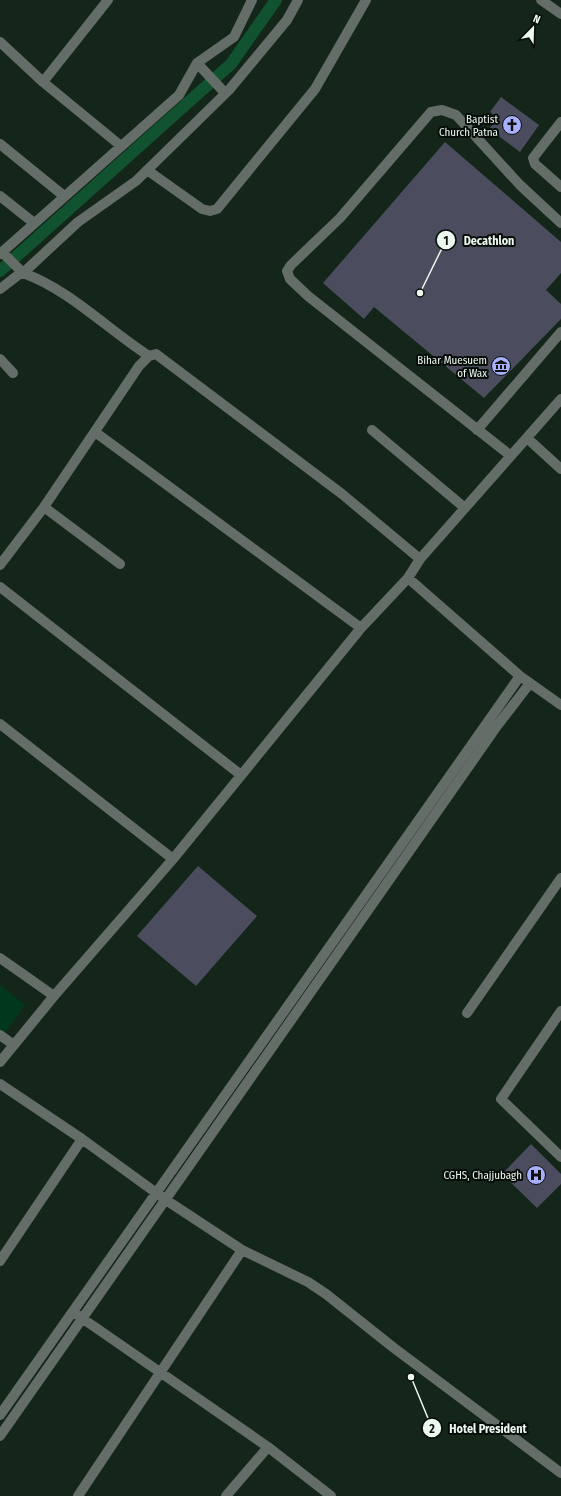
<svg xmlns="http://www.w3.org/2000/svg" width="561" height="1496" font-family="'Fira Sans Condensed',sans-serif">
	<style>
		.green { fill: #01381d }
		.lines { fill: none; stroke-linecap: round; stroke-linejoin: round }
		.canal { stroke: #115230; stroke-width: 12 }
		.building { fill: #4b4d5f }
		.minor { stroke: #646d67; stroke-width: 10 }
		.labels { text-anchor: middle; stroke-width: 4; stroke-linejoin: round; paint-order: stroke }
		.poi-label { font-size: 11px; fill: #edf8f0; stroke: #060c08; text-anchor: end }
		.leader { fill: none; stroke: #edf8f0; stroke-width: 1.5 }
		.callout-dot { fill: #edf8f0; stroke: #060c08; stroke-width: 1.5 }
		.mark-label { font-size: 12px; text-anchor: middle; font-weight: bold; fill: #111 }
		.callout-label { font-size: 12px; text-anchor: middle; font-weight: bold; fill: #edf8f0; stroke: #060c08; stroke-width: 4; stroke-linejoin: round; paint-order: stroke }
	</style>
	<rect width="100%" height="100%" fill="#14251a"/>
	<path class="green" d="M0 985 25 1005 0 1040Z"/>
	<g class="lines">
		<path class="canal" d="M0 271 231 64 276 0"/>
	</g>
	<path class="building" d="M501 97 539 125 520 152 489 129 498 118 490 112Z
		M445 142 561 242V273L546 290 561 304V319L484 398 374 307 364 319 323 283Z
		M198 866 257 916 196 986 137 936Z
		M531 1144 561 1174V1184L537 1208 502 1174Z"/>
	<g class="lines">
		<path class="minor" d="M108 0 43 82 121 146
			M541 0 561 14
			M0 42 43 82
			M197 63 225 93
			M561 122 533 158 535 164 561 187
			M0 144 64 196
			M147 170 202 209 210 211 217 209 315 89 366 0
			M0 196 34 223
			M2 252 23 273
			M0 254 179 95 197 63 234 37 252 0
			M0 289 22 272
			M149 356C107 329 70 290 23 273L78 222 136 181 229 90 287 20 298 0
			M0 359 13 373
			M372 430 465 508
			M477 430 561 332
			M95 432 361 628
			M527 438 561 469
			M511 456 308 296 290 279 287 271 291 265 340 218 431 112 442 110 456 115 520 185 561 223
			M44 507 120 564
			M0 565 44 507 139 366 149 356 156 354 342 494 420 559
			M408 578 520 676 561 705
			M0 587 241 775
			M0 724 173 859
			M0 958 54 996
			M561 1011 501 1099 561 1157
			M467 1013 561 878
			M0 1035 14 1045
			M0 1062 54 996 173 859 361 628 408 578 420 559 561 399
			M0 1084 82 1139 166 1200 242 1250 308 1282 326 1294 394 1348 561 1473
			M0 1261 82 1139
			M76 1314 268 1447 331 1496
			M0 1415 520 676
			M0 1436 497 726 530 683
			M78 1496 242 1250
			M226 1496 268 1447"/>
	</g>
	<defs>
		<g id="church-disc" transform="scale(1)"><circle r="9.5" fill="#a8b0fc" stroke="#060c08"/><path d="M-1.2-6h2.4v3.5h3.3v2.4h-3.3V6h-2.4V-.1h-3.3v-2.4h3.3Z" fill="#111"/></g>
		<g id="museum-disc" transform="scale(1)"><circle r="9.5" fill="#a8b0fc" stroke="#060c08"/><path d="M0-6L6-3V-2H-6V-3ZM-5-1h2V3h-2ZM-1-1h2V3h-2ZM3-1h2V3H3ZM-6 4H6V6H-6Z" fill="#111"/></g>
		<g id="hospital-disc" transform="scale(1)"><circle r="9.5" fill="#a8b0fc" stroke="#060c08"/><path d="M-5-5h3v3.5h4V-5h3V5h-3V1.5h-4V5h-3Z" fill="#111"/></g>
	</defs>
	<g fill-rule="evenodd">
		<use href="#church-disc" x="512" y="125"/>
		<use href="#museum-disc" x="501" y="366"/>
		<use href="#hospital-disc" x="536" y="1175"/>
	</g>
	<g class="labels">
		<g class="poi-label">
			<text x="498" y="123">Baptist<tspan x="498" dy="13">Church Patna</tspan></text>
			<text x="487" y="364">Bihar Muesuem<tspan x="487" dy="13">of Wax</tspan></text>
			<text x="522" y="1179">CGHS, Chajjubagh</text>
		</g>
	</g>
	<path class="leader" d="M420 293L446 240M411 1377L432 1428"/>
	<g class="callout-dot">
		<circle cx="420" cy="293" r="4"/>
		<circle cx="411" cy="1377" r="4"/>
		<circle cx="446" cy="240" r="10"/>
		<circle cx="432" cy="1428" r="10"/>
	</g>
	<g class="mark-label">
		<text x="446" y="245">1</text>
		<text x="432" y="1433">2</text>
	</g>
	<g class="callout-label">
		<text x="489" y="245">Decathlon</text>
		<text x="488" y="1433">Hotel President</text>
	</g>
	<g transform="translate(533 28) rotate(23)" stroke="#060c08" stroke-width="3" paint-order="stroke">
	<path d="M0-3L7 15L0 10L-7 15Z" fill="#edf8f0"/>
	<text y="-6" font-size="11" font-weight="bold" text-anchor="middle" fill="#edf8f0">N</text>
	</g>
</svg>
